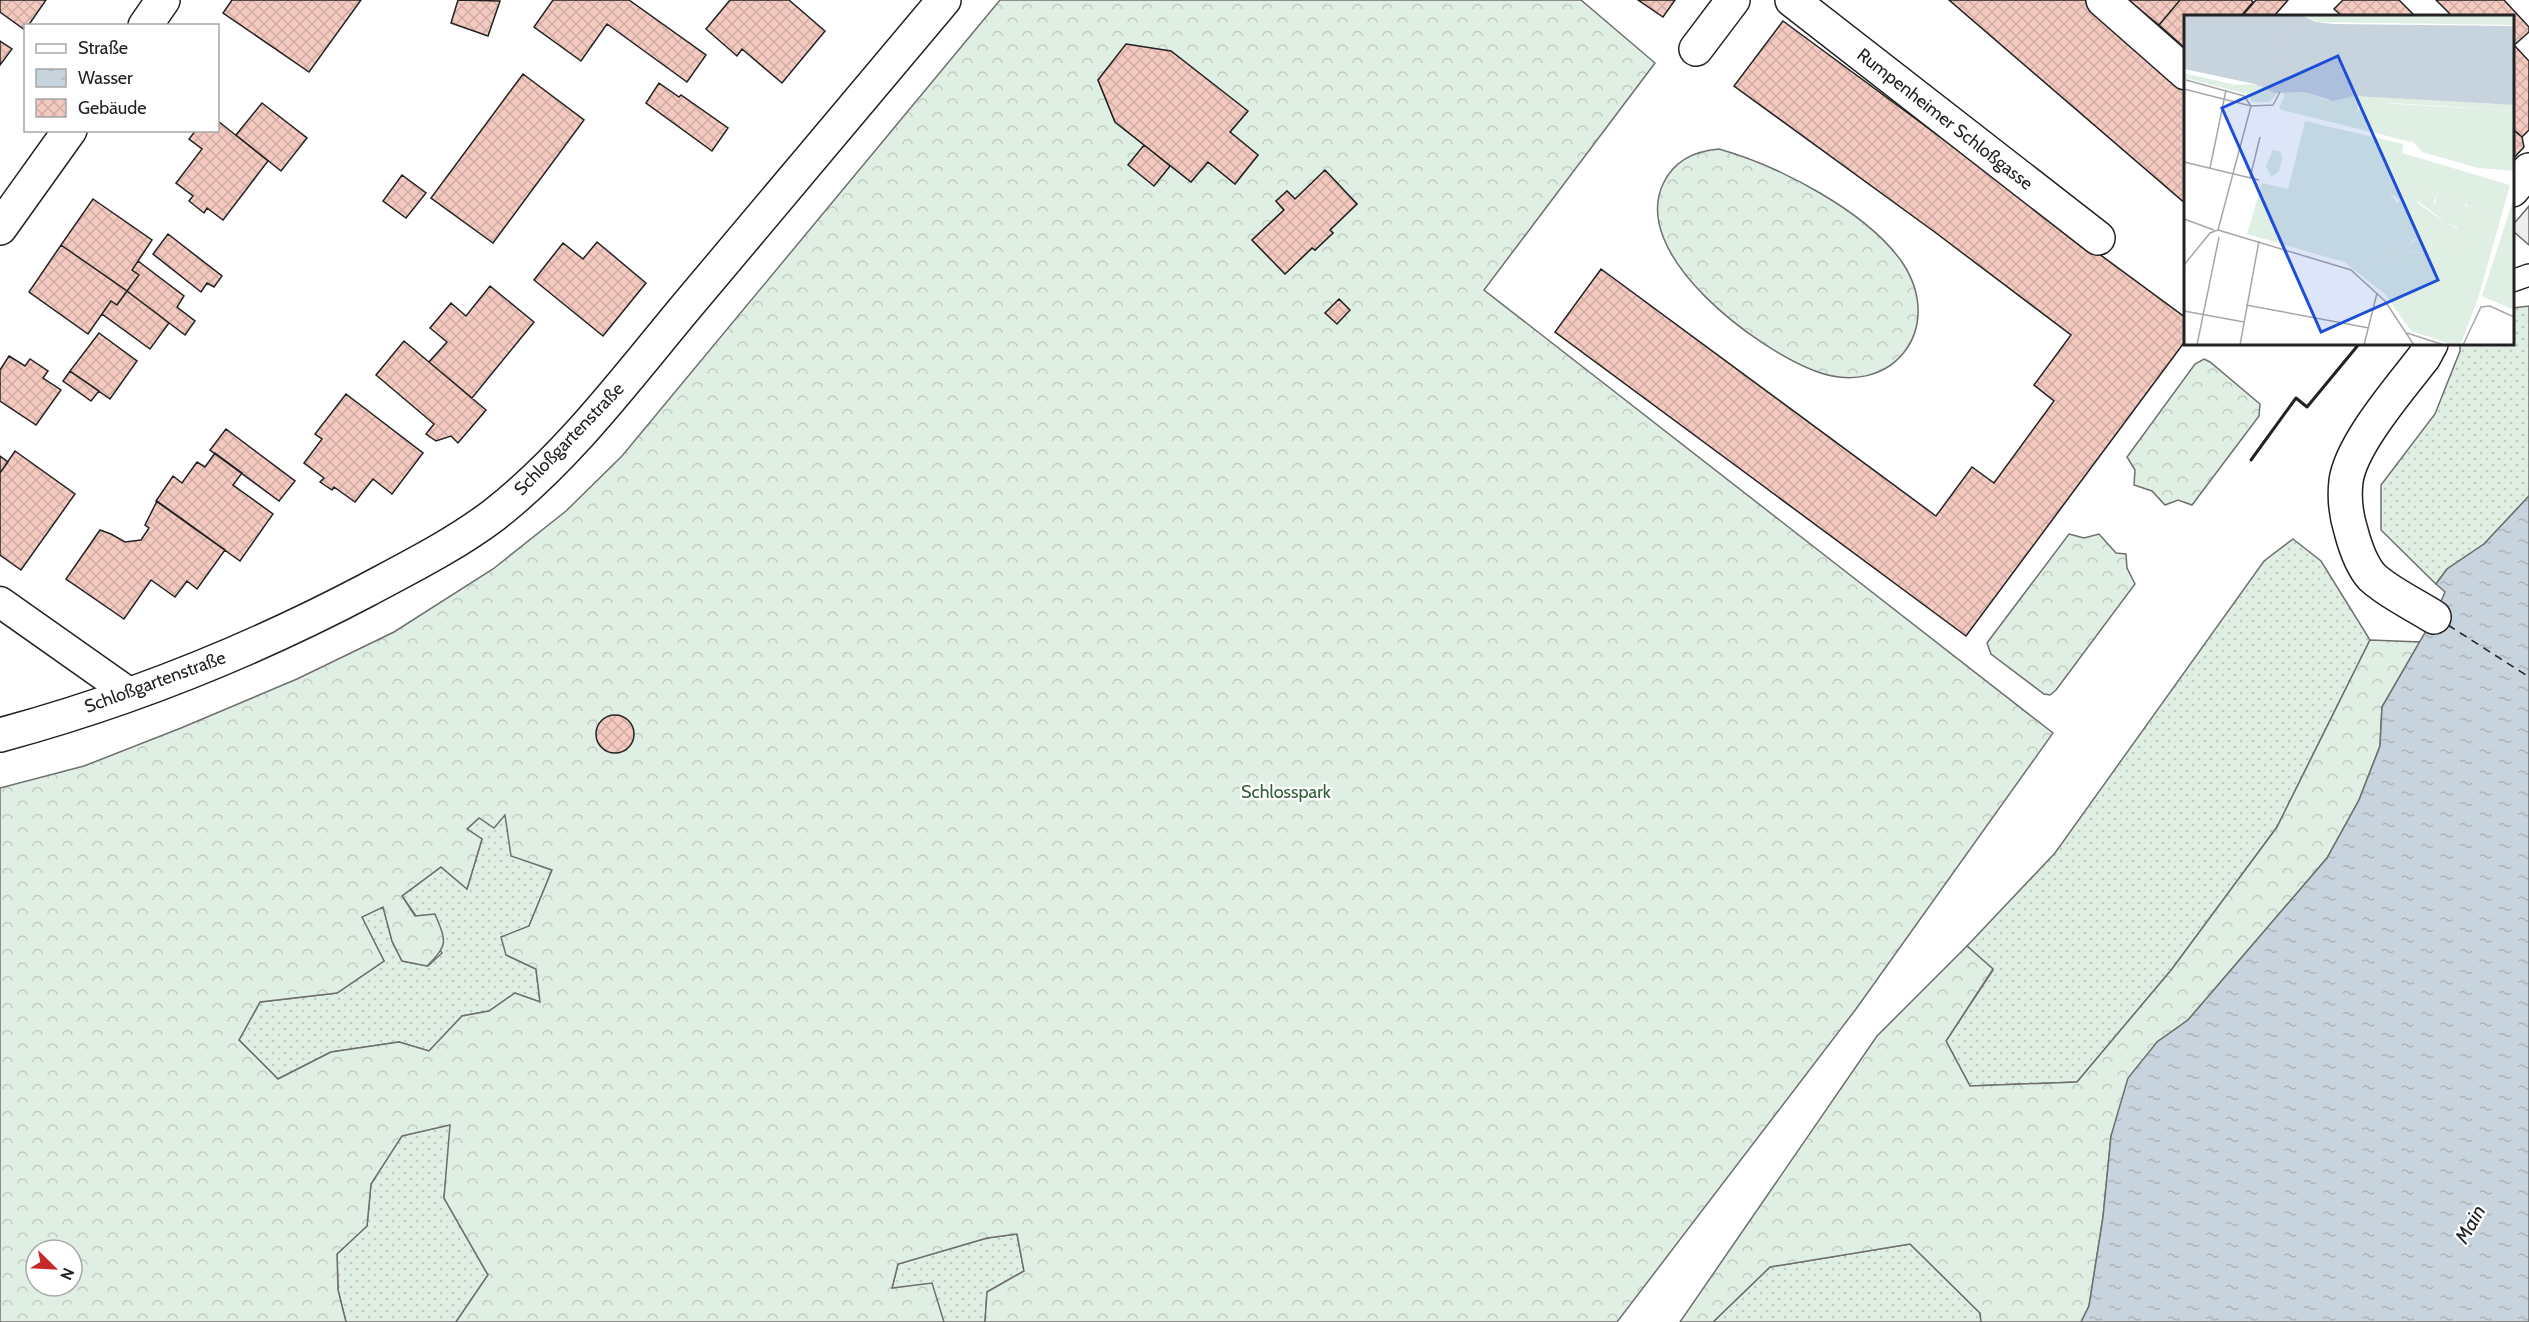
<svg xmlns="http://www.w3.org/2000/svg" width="2529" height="1322" font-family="Cabin,sans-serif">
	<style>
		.grass { fill: url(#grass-dots); stroke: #6f6f6f; stroke-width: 1.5 }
		.forest { fill: url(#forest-crowns); stroke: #6f6f6f; stroke-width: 1.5; fill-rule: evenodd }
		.parking { fill: #ededed; stroke: #6f6f6f; stroke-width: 1.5 }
		.water { fill: url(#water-ripples); stroke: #6f6f6f; stroke-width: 1.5 }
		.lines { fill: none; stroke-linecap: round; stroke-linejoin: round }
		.ferry { stroke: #222; stroke-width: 1.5; stroke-dasharray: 8 6; stroke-linecap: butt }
		.building { fill: url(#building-cross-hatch); stroke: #222; stroke-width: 1.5 }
		.service-casing { stroke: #222; stroke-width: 24 }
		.pedestrian-casing { stroke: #222; stroke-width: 33 }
		.minor-casing { stroke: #222; stroke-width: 36 }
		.tertiary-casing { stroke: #222; stroke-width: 36 }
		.service { stroke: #fff; stroke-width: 21 }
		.pedestrian { stroke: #fff; stroke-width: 30 }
		.minor { stroke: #fff; stroke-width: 33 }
		.tertiary { stroke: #fff; stroke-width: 33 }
		.wall { stroke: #222; stroke-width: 3 }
		.labels { text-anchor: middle; stroke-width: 4.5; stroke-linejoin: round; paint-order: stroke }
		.street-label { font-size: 18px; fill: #222; stroke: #fff }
		.park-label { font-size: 18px; fill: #2f5e38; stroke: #fff }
		.water-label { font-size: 20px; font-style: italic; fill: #222; stroke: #fff }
		.inset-river { fill: none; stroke: #c7d3dd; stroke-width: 3 }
		.inset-road { fill: none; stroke: #a7a7a7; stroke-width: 1.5 }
		.view { fill: #1d4ed8; fill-opacity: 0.15; stroke: #1d4ed8; stroke-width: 3 }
		.inset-edge { fill: none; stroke: #222; stroke-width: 3 }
	</style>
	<defs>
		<pattern id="grass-dots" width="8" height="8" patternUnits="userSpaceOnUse" patternTransform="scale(1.5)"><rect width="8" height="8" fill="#e0efe3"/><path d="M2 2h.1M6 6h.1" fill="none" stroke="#c0cdc2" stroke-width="1.8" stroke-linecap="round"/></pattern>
		<pattern id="forest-crowns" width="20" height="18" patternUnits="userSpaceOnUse" patternTransform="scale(1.5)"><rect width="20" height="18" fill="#e0efe3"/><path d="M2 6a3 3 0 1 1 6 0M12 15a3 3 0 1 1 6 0" fill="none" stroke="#c0cdc2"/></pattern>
		<pattern id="water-ripples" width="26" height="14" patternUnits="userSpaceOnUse" patternTransform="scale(1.5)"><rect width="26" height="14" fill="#c7d3dd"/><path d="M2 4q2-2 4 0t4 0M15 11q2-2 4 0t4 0" fill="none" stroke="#abb5bd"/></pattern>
		<pattern id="building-cross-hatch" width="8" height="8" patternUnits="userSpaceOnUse" patternTransform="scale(1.5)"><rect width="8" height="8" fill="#f3c9c0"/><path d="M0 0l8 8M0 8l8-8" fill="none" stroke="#d0aca5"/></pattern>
	</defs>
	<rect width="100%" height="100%" fill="#fff"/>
	<path class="grass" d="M2529 306V496L2484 544 2447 569 2436 584 2381 530V485L2435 414 2460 351V344H2512L2513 308Z
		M2293 539 2321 561 2370 640 2277 827 2172 969 2077 1082 1970 1086 1946 1041 1993 970 1967 946 2055 853 2264 561Z
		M505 814 538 865 552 870 529 926 506 955 536 969 540 1002 515 993 489 1011 462 1016 429 1051 399 1042 331 1052 278 1079 239 1040 260 1002 337 993 384 961 361 916 383 906 392 941 402 961 428 966 442 953 402 896 441 867 467 889 482 839 467 829 479 818Z
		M451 1124 444 1198 488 1275 456 1322H346L338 1290 337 1254 367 1226 371 1184 401 1136Z
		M1017 1234 1024 1271 987 1292 985 1322H944L892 1288 898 1264 987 1238Z
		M1910 1244 1980 1313 1981 1322H1713L1770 1267Z"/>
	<path class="forest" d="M1000 0H1581L1655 63 1484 290 2053 733 1856 1009 1617 1322H985L987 1292 1024 1271 1017 1234 987 1238 898 1264 892 1288 932 1283 944 1322H456L488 1275 444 1198 450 1125 402 1136 371 1184 367 1226 337 1254 338 1290 346 1322H0V788L84 766 181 728 297 679 394 632 493 569 566 511 622 456ZM1126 45 1247 112 1230 132 1258 155 1235 184 1208 162 1191 182 1115 122 1098 80ZM1325 171 1357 204 1330 230 1333 233 1315 250 1312 248 1285 274 1252 240 1284 210 1276 201 1287 191 1295 199ZM505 815 511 856 552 870 529 926 501 937 506 955 536 969 540 1002 515 993 489 1011 462 1016 429 1051 399 1042 331 1052 278 1079 239 1040 260 1002 337 993 384 961 362 917 383 907 392 941 402 961 427 966C449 945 446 941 435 914L415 916 402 896 441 867 467 889 482 839 467 829 479 818 494 828ZM36 1250H72V1286H36Z
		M1719 149C1779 166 1866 211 1902 262 1947 329 1891 400 1815 371 1758 350 1627 254 1664 182 1675 160 1695 151 1719 149Z
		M2204 359 2210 362 2260 404 2259 416 2192 505 2178 500 2165 505 2152 491 2134 485 2135 470 2127 457 2195 364Z
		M2069 534 2084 538 2099 534 2116 553 2126 554 2127 568 2135 584 2056 690 2050 695 2044 694 1991 654 1987 643Z
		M2370 640 2420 642 2382 707 2380 746 2359 800 2327 858 2188 1020 2157 1042 2111 1136 2103 1217 2089 1306 2081 1322H1981L1980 1313 1910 1244 1770 1267 1713 1322H1680L1877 1036 1967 946 1993 969 1946 1041 1970 1086 2077 1082 2172 969 2277 827Z"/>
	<path class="parking" d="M2529 206V245L2513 231 2512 226Z"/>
	<path class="water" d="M2529 496V1322H2081L2089 1306 2103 1217 2111 1136 2128 1078 2157 1042 2188 1020 2327 858 2359 800 2380 746 2382 707 2434 617 2445 592 2436 584 2447 569 2484 544Z"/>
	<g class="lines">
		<path class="ferry" d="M2448 625 2529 677"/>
	</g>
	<path class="building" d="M0 0H46L28 26H26L25 30 0 12Z
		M232 0H361L309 72 223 13Z
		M458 0 500 1 488 36 451 23Z
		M553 0H629L706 55 687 82 607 24 581 61 534 27Z
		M730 0H789L825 31 782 83 742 49 737 56 706 29Z
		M1638 0H1675L1663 17Z
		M1949 0H2086L2186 86V204Z
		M2128 0H2180L2159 25Z
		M2180 0H2251L2253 2 2241 16H2186V49L2159 25Z
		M2256 0H2288L2274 16H2242Z
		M2343 0H2399L2415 16H2342L2334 9Z
		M2436 0H2504L2529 27V32L2512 47V16H2452Z
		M1783 21 2186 318V340L1966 636 1555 332 1601 269 1936 516 1972 467 1994 483 2054 401 2034 385 2071 335 1936 233 1734 86Z
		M0 41 12 49 0 65Z
		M1126 44 1171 51 1248 111 1230 132 1258 155 1235 184 1208 162 1191 182 1115 122 1098 80Z
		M2514 45 2529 61V130L2522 137 2512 128Z
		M523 74 584 120 493 243 431 198Z
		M659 83 679 97 681 95 728 128 712 151 646 103Z
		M262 103 307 138 281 171 236 135Z
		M218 121 268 161 223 220 207 208 204 213 189 201 193 196 176 183 202 149 189 139 196 130H218Z
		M2512 129 2522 137 2524 147 2512 160Z
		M1144 145 1170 166 1154 186 1128 165Z
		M1325 170 1357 204 1330 230 1333 233 1315 250 1312 248 1285 274 1252 240 1284 210 1276 201 1287 191 1295 199Z
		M402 175 426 193 406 218 383 201Z
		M93 199 152 240 132 270 139 275 127 291 61 245Z
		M168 234 222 276 214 287 207 283 201 292 153 254Z
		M597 242 646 283 603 336 534 280 563 243 583 259Z
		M61 245 127 291 117 305 111 301 88 334 29 292Z
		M138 261 184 296 177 307 195 321 185 335 127 291 139 275 132 270Z
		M490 286 534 322 472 398 429 362 447 342 430 328 451 303 466 316Z
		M127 291 169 323 150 349 102 314 111 301 117 305Z
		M1339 299 1350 310 1337 324 1325 313Z
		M99 333 137 361 110 399 70 371Z
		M404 341 486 410 458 443 451 436 436 441 426 434 434 424 376 375Z
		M9 356 25 366 30 359 48 371 43 378 61 390 36 425 0 401V370Z
		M70 371 99 391 91 401 63 381Z
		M346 394 423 453 392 494 373 479 355 502 334 487 332 490 320 482 324 478 304 463 322 439 315 434Z
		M226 429 295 481 279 501 210 450Z
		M15 451 75 494 21 570 0 555V473Z
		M215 453 242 473 233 485 273 514 240 561 156 501 173 476 182 483 197 462 205 467Z
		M0 456 8 462 0 473Z
		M157 501 225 550 197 589 187 581 175 597 151 580 124 619 66 579 100 530 111 534 125 542 141 540 149 528 145 525Z
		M596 734a19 19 0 1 1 38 0a19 19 0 1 1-38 0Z"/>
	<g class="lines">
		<g class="service-casing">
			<path id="service" d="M2512 281 2529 275"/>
		</g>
		<g class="pedestrian-casing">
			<path id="pedestrian" d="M0 602 129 693"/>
		</g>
		<g class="minor-casing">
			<path id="minor" d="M1792 0 2098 238
				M145 26 163 0
				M1696 49 1733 0
				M2512 190 2529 170
				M0 228 70 130"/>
		</g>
		<g class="tertiary-casing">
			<path id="tertiary" d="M2103 0 2186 73
				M2431 344 2424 357C2401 387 2351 444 2346 481 2344 498 2346 515 2351 531 2355 546 2361 565 2372 577 2389 593 2414 604 2434 617
				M0 735C126 701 251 651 367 590 410 567 454 545 494 515 568 457 626 379 686 307 772 205 858 102 944 0"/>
		</g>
		<use href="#service" class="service"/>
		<use href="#pedestrian" class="pedestrian"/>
		<use href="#minor" class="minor"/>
		<use href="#tertiary" class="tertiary"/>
		<path class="wall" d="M2251 460 2296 398 2307 407 2359 344"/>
	</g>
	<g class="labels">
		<g class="street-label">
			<text transform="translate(1945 119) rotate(38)" y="6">Rumpenheimer Schloßgasse</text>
			<text transform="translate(569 439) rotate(-46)" y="6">Schloßgartenstraße</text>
			<text transform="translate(155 682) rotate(-20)" y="6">Schloßgartenstraße</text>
		</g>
		<g class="park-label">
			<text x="1286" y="798">Schlosspark</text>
		</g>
		<g class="water-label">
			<text transform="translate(2470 1224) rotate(-60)" y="7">Main</text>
		</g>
	</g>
	<g transform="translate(2184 15)">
		<rect width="330" height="330" fill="#fff"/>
		<path d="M120 0H330V10L134 7ZM0 58 52 70 71 69 93 78 86 87H68L63 79 0 63ZM100 82 151 91 156 100 143 106 98 95 95 93ZM181 87 330 96V156L294 153 238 137 223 120 179 110 172 99ZM231 170 251 181 240 180 251 188 253 178 260 184 276 185 271 198 266 197 259 205 233 186 238 202 206 178ZM330 182V295L298 281ZM281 188 299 198 295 211 300 224 298 228 281 227 275 234 266 230 268 222 258 215 265 209 273 213 289 202ZM246 216 251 221 244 238 222 236 219 233ZM204 230 222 250 220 255 189 240 192 234Z" fill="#e0efe3"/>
		<path d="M121 77 144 85 170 81 330 90V96L208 88 175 90 172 99 180 110 223 120 229 124 227 127 143 106 155 100 151 91 100 82 99 78ZM121 106 219 129 218 138 326 170 294 284 277 328 267 329 227 316 201 279 160 247 63 219 78 168 104 174ZM231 170 251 181 239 179 249 189 253 178 260 184 276 186 271 198 265 196 258 205 232 187 237 202 229 194 228 182 217 181 214 188 206 179 221 174 226 179 224 172ZM281 188 299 198 295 211 300 224 298 228 288 222 286 227 280 224 274 234 266 229 271 217 265 221 264 215H258L265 209 280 214 286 211 293 198 281 191ZM246 216 251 221 245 237 242 233 235 238 222 236 219 233 231 224H244ZM204 230 221 250 220 254 207 245 203 247 206 241 200 246 197 240 191 242 192 234 200 236ZM89 135 97 137 98 145 95 156 87 162 82 151Z" fill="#e0efe3" fill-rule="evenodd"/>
		<path d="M0 0H118L132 7 149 9 330 11V90L170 81 149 86 121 77 91 78 71 69 0 54Z" fill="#c7d3dd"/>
		<path class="inset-river" d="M96 76 108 0"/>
		<path class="inset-road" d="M2 65 60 81 67 91M0 74 67 91M67 91 89 90 96 77M0 147 75 165M26 153 42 75M66 163 76 122M0 204 30 215M34 215 167 255 201 286 230 330M34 215 67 91M0 250 26 218 34 215M62 290 185 313M0 296 60 307M223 318 260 330M13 330 35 222M56 330 75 226M180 330 193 278M279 330 297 292 306 291 330 302"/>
		<path class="view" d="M154 41 254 265 137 317 38 93Z"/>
		<rect width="330" height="330" class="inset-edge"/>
	</g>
	<rect x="24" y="24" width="195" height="108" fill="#ffffff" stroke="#a7a7a7" stroke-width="1.5"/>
	<rect x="36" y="44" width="30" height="9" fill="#ffffff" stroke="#a7a7a7" stroke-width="1.5"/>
	<text x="78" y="54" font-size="18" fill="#222222">Straße</text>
	<rect x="36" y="69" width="30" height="18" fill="url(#water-ripples)" stroke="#a7a7a7" stroke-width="1.5"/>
	<text x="78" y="84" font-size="18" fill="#222222">Wasser</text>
	<rect x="36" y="99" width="30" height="18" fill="url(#building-cross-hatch)" stroke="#a7a7a7" stroke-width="1.5"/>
	<text x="78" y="114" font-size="18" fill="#222222">Gebäude</text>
	<g transform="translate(54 1268) rotate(114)"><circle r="28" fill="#ffffff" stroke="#a7a7a7" stroke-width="1.5"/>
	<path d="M0-4.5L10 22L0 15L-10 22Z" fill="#c62828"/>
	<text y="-9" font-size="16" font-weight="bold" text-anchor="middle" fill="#222222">N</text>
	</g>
</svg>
